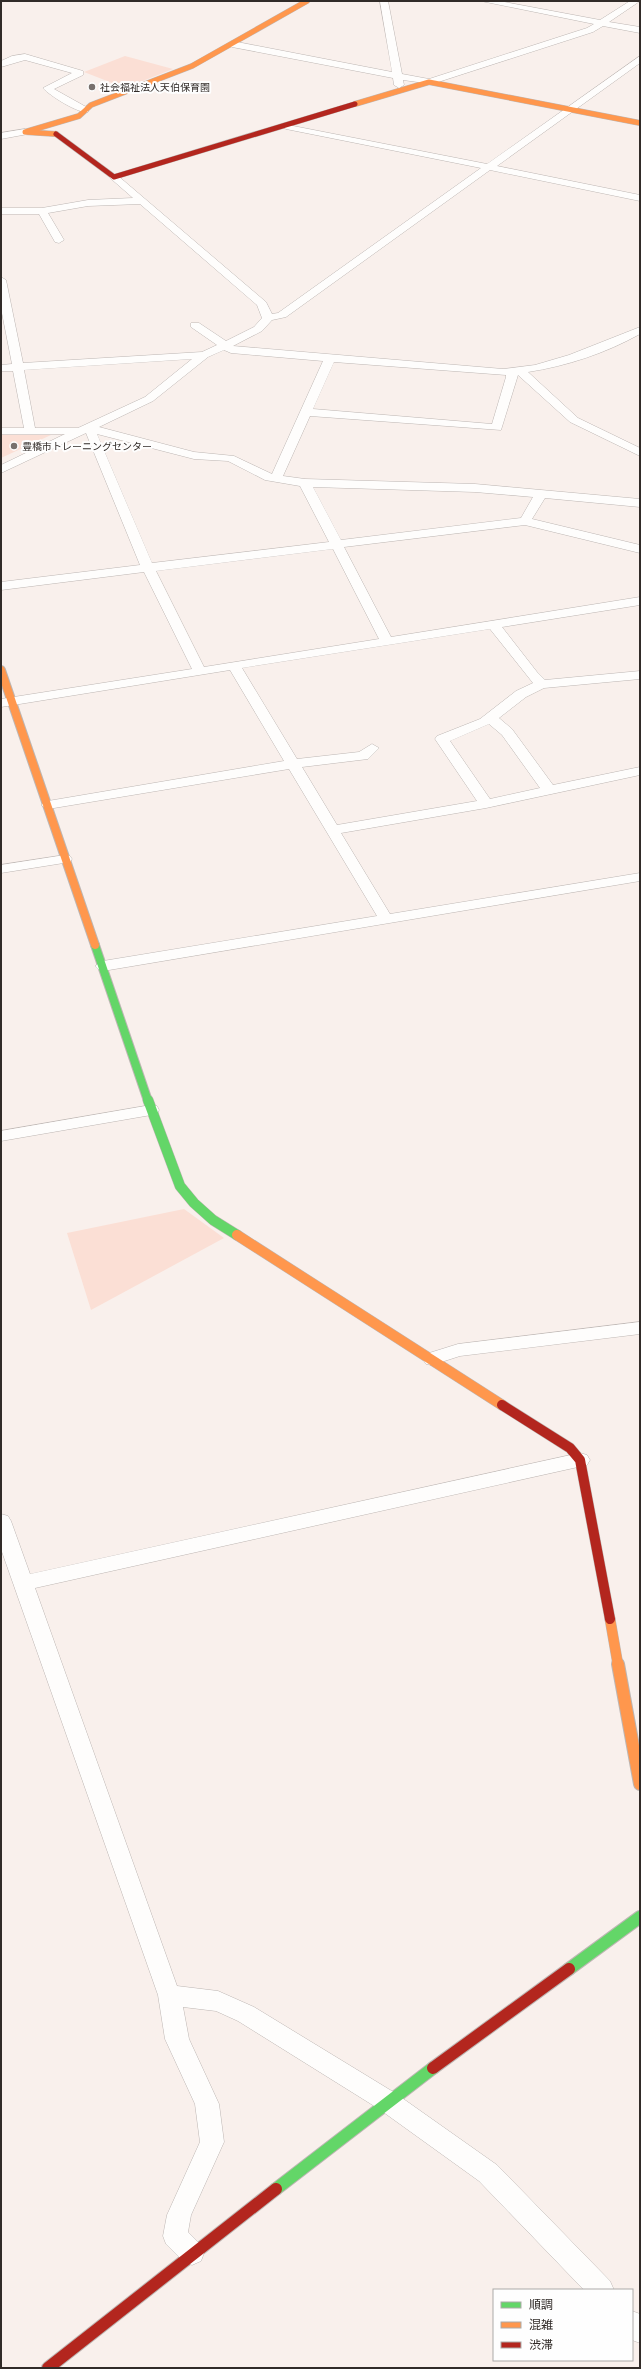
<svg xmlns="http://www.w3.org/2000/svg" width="641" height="2369" font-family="'Titillium Web','Noto Sans JP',sans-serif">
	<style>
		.green { fill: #fbdfd5 }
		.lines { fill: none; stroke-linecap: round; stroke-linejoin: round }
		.street-casing { stroke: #bdb6b3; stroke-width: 1 }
		.fast-far2-casing { stroke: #bdb6b3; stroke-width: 10 }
		.fast-far1-casing { stroke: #bdb6b3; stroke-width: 11 }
		.fast-casing { stroke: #bdb6b3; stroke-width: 14 }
		.slow-far3-casing { stroke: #bdb6b3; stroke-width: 6 }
		.slow-far2-casing { stroke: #bdb6b3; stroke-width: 10 }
		.slow-far1-casing { stroke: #bdb6b3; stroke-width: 11 }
		.slow-casing { stroke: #bdb6b3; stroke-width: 14 }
		.jam-far2-casing { stroke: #bdb6b3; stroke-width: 6 }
		.jam-far1-casing { stroke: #bdb6b3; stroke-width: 11 }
		.jam-casing { stroke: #bdb6b3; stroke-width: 14 }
		.street { fill: #fefdfc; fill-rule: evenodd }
		.fast-far2 { stroke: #63d668; stroke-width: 8 }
		.fast-far1 { stroke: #63d668; stroke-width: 10 }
		.fast { stroke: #63d668; stroke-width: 12 }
		.slow-far3 { stroke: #ff974d; stroke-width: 5 }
		.slow-far2 { stroke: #ff974d; stroke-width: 8 }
		.slow-far1 { stroke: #ff974d; stroke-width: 10 }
		.slow { stroke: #ff974d; stroke-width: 12 }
		.jam-far2 { stroke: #b3261e; stroke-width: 5 }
		.jam-far1 { stroke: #b3261e; stroke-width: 10 }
		.jam { stroke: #b3261e; stroke-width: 12 }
		.poi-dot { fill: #77706d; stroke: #fefefe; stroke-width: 1.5 }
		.labels { text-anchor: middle; stroke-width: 4; stroke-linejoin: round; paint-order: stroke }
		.far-poi-label { font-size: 10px; fill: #312b28; stroke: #fefefe; text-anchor: start }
	</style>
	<rect width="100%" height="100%" fill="#f9f0ec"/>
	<path class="green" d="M125 56 173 69 125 88 84 72Z
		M1 435H51L1 458Z
		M184 1209 224 1238 91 1310 67 1233Z"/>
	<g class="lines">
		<g class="street-casing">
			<path id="street" d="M380 1H388L402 74 429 79 587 28 594 24 481 1H499L600 20 630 1H640L609 22 640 27V33L603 26 593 32 432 84 403 80 404 85 399 88 394 85 393 78 232 47 228 44 232 41 392 72Z
				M25 54 83 71V75L54 89 88 108V112C79 114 50 96 43 88L72 73 25 60 1 67V61L12 56Z
				M640 56V63L497 166 640 195V201L490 170 286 317 272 320 262 331 233 346 503 369 535 365 569 355 640 327V334C606 353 567 366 528 372L578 418 640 448V456L570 422 518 375 501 430 310 416 283 476 305 479 475 484 640 499V507L545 498 532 519 640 545V553L525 525 344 547 391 637 640 597V605L502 627 537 672 545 680 640 671V679L544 688 526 697 499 718 512 729 553 785 640 767V775L486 808 341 833 390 914 640 873V881L103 971 98 969 95 966 103 961 377 916 289 769 48 809 41 805 48 801 284 761 230 670 1 707V699L192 669 144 572 1 590V582L140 565 86 433 1 473V465L65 434H1V428H24L13 371H1V365L12 364 1 308V277L6 280 23 363 202 352 217 345 191 327V323H199L226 341 254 327 262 318 257 305 140 204 88 206 48 213 64 240 59 243 55 242 39 214H1V208H42L88 200 133 198 109 177 117 175 266 302 272 314 278 313 481 168 286 129 281 126 283 124 487 164ZM224 350 231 353 323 361 272 474 234 456 194 452 99 427 153 401 208 357ZM192 359 145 397 78 428H35L24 370ZM334 362 506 375V377L492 424 313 409ZM97 434 194 459 228 461 265 480 300 486 329 542 152 563ZM313 487 475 492 533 497 521 518 341 540ZM333 549 379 639 204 667 156 571ZM490 629 533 683 516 691 480 719 437 736 435 739 477 801 337 825 302 767 368 759 379 748 372 744 359 752 297 759 242 668ZM489 724 502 735 540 788 490 799 450 741Z
				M25 129 30 132 28 134 1 139V133Z
				M65 855 70 856 72 859 70 862 1 873V865Z
				M151 1105 157 1106 159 1110 157 1114 1 1141V1131Z
				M640 1322V1334L460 1356 432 1365 426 1364 423 1359 426 1354 458 1344Z
				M580 1453 587 1455 590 1460 587 1465 35 1588 177 1986 218 1991 254 2007 395 2093 497 2165 610 2281 614 2290H584L479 2181 379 2109 238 2021 216 2011 183 2007 189 2039 219 2104 224 2142 191 2215 188 2232 201 2245 204 2253 201 2261 192 2265 183 2261 166 2244 163 2236 167 2215 200 2142 195 2104 165 2039 158 1995 1 1549V1514L8 1516 11 1521 30 1574Z
				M632 2311 640 2314V2343L632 2340Z"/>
		</g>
		<g class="fast-far2-casing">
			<path id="fast-far2" d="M95 945 148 1101"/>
		</g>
		<g class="fast-far1-casing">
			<path id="fast-far1" d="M148 1100 180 1186 194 1203 213 1220 237 1235"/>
		</g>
		<g class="fast-casing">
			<path id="fast" d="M569 1969 640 1917
				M276 2189 433 2068"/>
		</g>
		<g class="slow-far3-casing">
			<path id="slow-far3" d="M355 104 429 82 640 123
				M56 134 25 132 79 116 91 105 192 66 307 1"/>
		</g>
		<g class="slow-far2-casing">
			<path id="slow-far2" d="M1 670 95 945"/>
		</g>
		<g class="slow-far1-casing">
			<path id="slow-far1" d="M237 1235 502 1405
				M610 1619 618 1665"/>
		</g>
		<g class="slow-casing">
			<path id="slow" d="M618 1664 640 1784"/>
		</g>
		<g class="jam-far2-casing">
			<path id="jam-far2" d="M56 134 114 177 355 104"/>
		</g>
		<g class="jam-far1-casing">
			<path id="jam-far1" d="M502 1405 570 1448 580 1460 610 1619"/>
		</g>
		<g class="jam-casing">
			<path id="jam" d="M433 2068 569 1969
				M48 2368 276 2189"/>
		</g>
		<use href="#street" class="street"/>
		<use href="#fast-far2" class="fast-far2"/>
		<use href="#fast-far1" class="fast-far1"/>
		<use href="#fast" class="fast"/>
		<use href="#slow-far3" class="slow-far3"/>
		<use href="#slow-far2" class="slow-far2"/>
		<use href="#slow-far1" class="slow-far1"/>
		<use href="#slow" class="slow"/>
		<use href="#jam-far2" class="jam-far2"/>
		<use href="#jam-far1" class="jam-far1"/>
		<use href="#jam" class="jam"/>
	</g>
	<g class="poi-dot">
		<circle cx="92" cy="87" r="4"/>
		<circle cx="14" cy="446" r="4"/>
	</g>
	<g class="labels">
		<g class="far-poi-label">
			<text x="100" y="91">社会福祉法人天伯保育園</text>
			<text x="22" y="450">豊橋市トレーニングセンター</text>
		</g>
	</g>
	<rect width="641" height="2369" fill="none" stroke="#312b28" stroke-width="4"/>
	<rect x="493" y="2289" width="140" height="72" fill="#fefefe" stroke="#acaaa8"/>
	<rect x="501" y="2302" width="20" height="6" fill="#63d668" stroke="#acaaa8"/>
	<text x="529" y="2309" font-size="12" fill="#312b28">順調</text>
	<rect x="501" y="2322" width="20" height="6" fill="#ff974d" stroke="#acaaa8"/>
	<text x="529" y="2329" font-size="12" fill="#312b28">混雑</text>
	<rect x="501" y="2342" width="20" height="6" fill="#b3261e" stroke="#acaaa8"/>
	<text x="529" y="2349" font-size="12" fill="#312b28">渋滞</text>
</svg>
